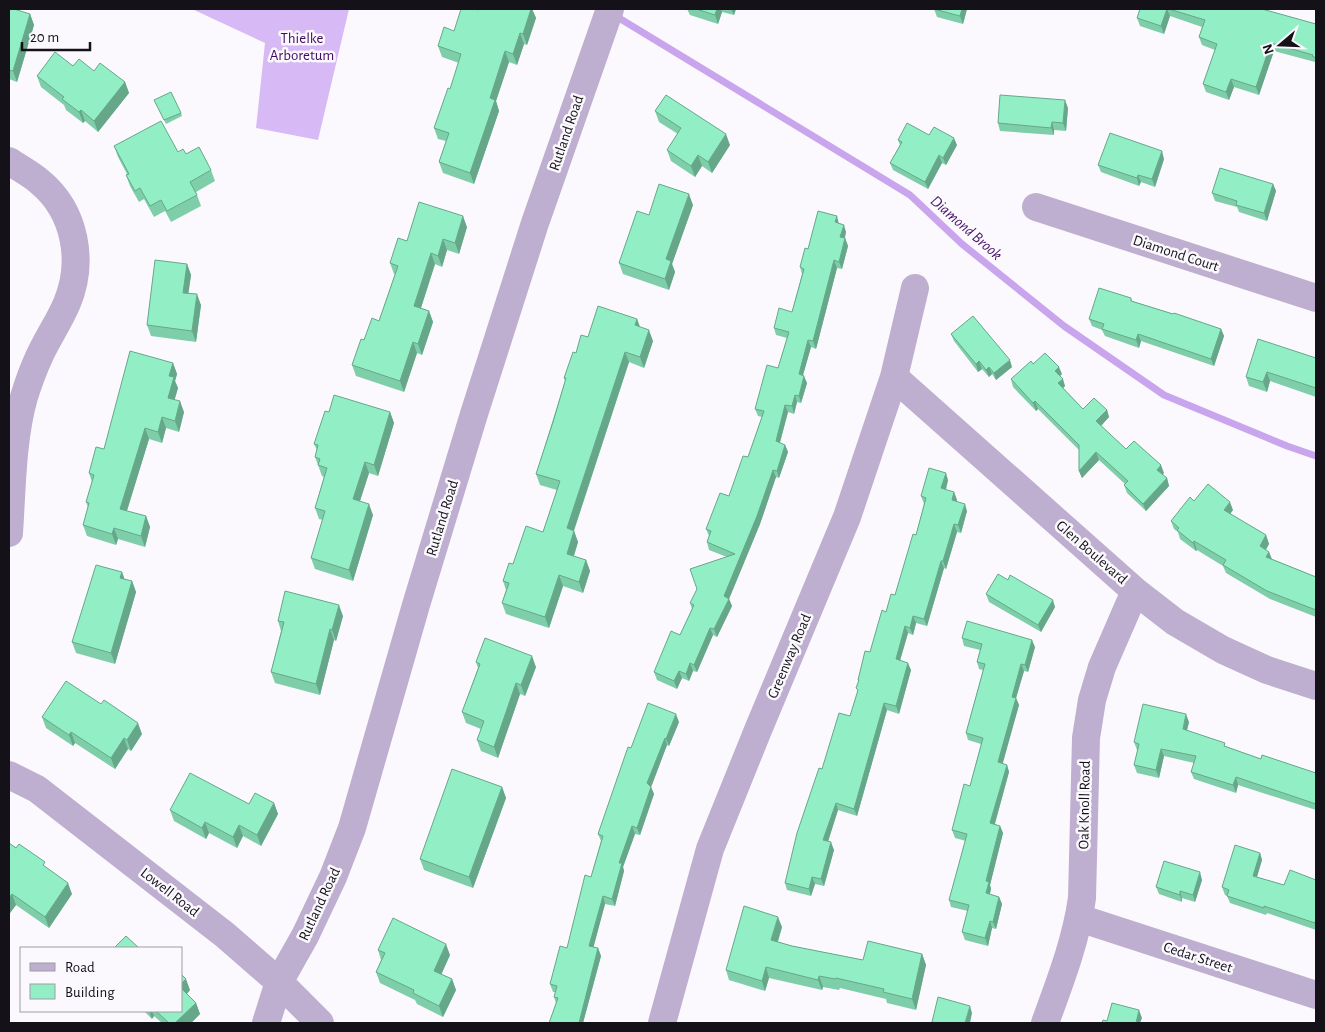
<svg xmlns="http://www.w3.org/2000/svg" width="1325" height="1032" font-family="'Alegreya Sans',sans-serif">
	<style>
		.forest { fill: #d7baf5 }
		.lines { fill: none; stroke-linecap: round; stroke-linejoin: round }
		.stream { stroke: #c9a5ed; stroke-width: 7 }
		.minor { stroke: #beaecf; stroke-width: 28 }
		.wall { fill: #7ecea9 }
		.shaded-wall { fill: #66a78a }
		.building { fill: #92efc5; stroke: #66a78a }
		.labels { text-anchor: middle; stroke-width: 5; stroke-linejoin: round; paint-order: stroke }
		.park-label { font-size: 15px; fill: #400c61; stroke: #fcf9fe }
		.street-label { font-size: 15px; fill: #151119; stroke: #fcf9fe }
		.water-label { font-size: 16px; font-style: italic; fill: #461568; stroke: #fcf9fe }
	</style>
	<rect width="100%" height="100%" fill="#fcf9fe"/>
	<path class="forest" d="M192 9H349L318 140 256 128 265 43Z"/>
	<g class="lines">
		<path class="stream" d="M614 15 910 195 962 244 1064 326 1164 395 1287 446 1316 456"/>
		<path class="minor" d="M9 161C19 168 31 174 40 182 76 212 84 262 67 303 59 322 47 339 39 357 33 370 28 384 24 397 12 439 12 489 9 533
			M1036 207 1316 298
			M894 377 1135 591 1175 622 1223 650 1267 670 1316 686
			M9 775 37 789 225 935 279 982 320 1023
			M1079 918 1316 995
			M266 1023 279 982 305 936 333 877 352 828 416 605 474 414 535 223 610 9
			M662 1023 710 849 758 730 847 517 894 377 915 288
			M1045 1023C1060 982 1076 941 1082 898L1086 738 1092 700 1102 667 1135 591"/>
	</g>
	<path class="wall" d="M9 9 30 14 34 25 17 82 9 79Z
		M479 9H532L536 18 527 45 524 44 517 65 509 62 496 101 499 111 474 184 443 173 439 162 446 141 438 139 434 128 450 89 459 63 442 57 438 46 454 31 478 10Z
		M687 9H736L734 15 722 12 718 24 690 15Z
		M934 9H967L963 24 937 17Z
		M1140 9H1262L1316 24V65L1315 62 1274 51 1259 95 1234 87 1229 100 1206 92 1203 84 1215 50 1202 45 1199 37 1202 27 1170 16 1164 34 1140 26 1137 18Z
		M73 66 94 71 125 82 129 93 98 132 85 121 83 123 66 110 64 105 41 87 37 76Z
		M154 100 181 113 182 116 166 124Z
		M1068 108 1066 131 1054 130V135L1000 131 998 123Z
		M655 111 730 145 712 173 702 166 695 177 671 161 667 150 678 134 659 122Z
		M929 135 957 145 946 165 942 163 928 189 893 170 890 163 900 145 898 140Z
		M114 146 178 152 186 154 211 170 215 181 196 192 201 206 171 222 165 211 154 217 144 199 139 202 130 186 126 175 127 174 118 157Z
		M1164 159 1155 187 1141 182 1139 186 1101 172 1098 165Z
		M1273 184 1276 191 1267 221 1239 212 1237 207 1215 201 1212 193Z
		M693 205 672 264 675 272 669 290 623 274 619 263 649 215Z
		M839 223 846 232 845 238 848 246 842 269 837 268 816 349 811 347 803 375 807 383 801 403 797 402 794 414 788 412 780 443 785 445 788 452 779 478 776 477 760 524 729 599 732 606 717 637 713 635 697 672 693 671 689 681 682 678 677 689 657 680 654 672 680 635 692 609 690 603 727 557 709 550 707 542 709 536 706 529 729 496 748 457 762 417 758 416 755 409 778 368 787 338 776 335 774 328 792 312 802 274 800 267 808 249Z
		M467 227 459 254 447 250 442 267 435 264 421 308 429 311 433 322 422 355 417 353 404 392 356 376 352 365 364 340 379 321 395 274H394L390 263 407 241Z
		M187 264 191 275 188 293 201 305 196 342 151 336 147 325Z
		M1131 298 1132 301 1221 329 1224 336 1214 366 1141 341 1139 348 1105 336 1102 330 1092 326 1089 319Z
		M637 319 640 327 653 341 644 368 629 362 574 531 578 542 574 556 586 560 590 571 583 593 563 586 549 628 506 614 502 603 506 590 503 581 513 564 543 532 557 490 540 485 536 474 565 381 564 378 576 353 588 337Z
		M951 334 1012 367 996 380 992 374 989 377 982 369 978 372 954 341Z
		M1316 358V397L1270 381 1267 392 1249 386 1246 377Z
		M173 363 177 374 175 381 178 388 174 400 184 412 179 432 166 428 162 443 149 439 127 511 146 516 150 527 145 547 118 539 116 545 87 536 83 525 88 507 86 502 92 482 89 473 104 449Z
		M1062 374 1060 376 1065 386 1063 388 1083 409 1107 410 1109 417 1101 426 1126 449 1164 473 1162 475 1167 478 1169 486 1146 511 1127 493 1124 485 1125 484 1099 460 1082 478 1079 471V450L1038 409 1036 411 1013 387 1011 379Z
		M329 412H390L394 423 378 476 369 473 360 501 373 515 353 581 315 569 311 558 323 520 319 519 315 508 324 477 322 476 315 457 317 450 314 444Z
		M948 480 946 490 954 492 957 500 956 501 967 511 961 533 957 532 946 569 944 568 927 626 916 623 913 635 908 633 900 661 911 670 899 714 887 710 857 816 838 810 828 841 834 850 824 886 815 884 811 896 787 890 785 883 822 769 850 716 858 691 856 688 858 682V680L870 652 886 612 895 595 916 535 924 504 921 496Z
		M1194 501 1233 510 1230 514 1266 535 1269 544 1266 550 1269 552 1272 559 1316 577V617L1270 599 1226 573 1223 566 1197 550 1196 551 1180 539 1178 532 1174 529 1171 521Z
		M122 572 124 579 132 581 136 592 115 664 76 653 72 642Z
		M986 594 1055 607 1041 632 989 602Z
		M343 616 336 641 334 640 320 695 275 683 271 672 281 631 278 621Z
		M962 638 1035 647 1028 672 1024 671 1016 698 1019 705 1002 763 1007 765 1009 772 995 824 1000 826 1003 833 990 885 991 889 990 894 999 897 1002 904 996 929 992 928 988 946 965 940 962 932 968 911 951 907 949 900 966 841 955 838 952 830 970 786 981 744 968 740 966 733 983 670 979 669 977 662 980 650 964 646Z
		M476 662 536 667 525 696 520 694 498 758 481 751 477 740 481 729 466 723 462 712 478 668Z
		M101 704 142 734 131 751 128 749 115 769 75 743 73 746 46 728 42 717Z
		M679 722 669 746 667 745 651 787 654 794 640 835 635 834 623 867 624 871 615 906 605 904 593 947 598 948 601 956 583 1023H549L556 1003 554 997 556 992H553L550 984 567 948 591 877 601 841 598 834 631 748Z
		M1189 722 1187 731 1227 747 1261 759 1316 773V810L1238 785 1236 793 1194 779 1191 772 1194 763 1164 756 1159 778 1137 773 1134 765 1138 750H1137L1134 742Z
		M502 787 506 798 473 888 424 870 420 859Z
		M274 803 278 814 261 846 243 836 237 848 209 833 206 839 174 821 170 810 249 804Z
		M9 843 47 868 72 894 49 928 16 905 10 913 9 912Z
		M1260 853 1262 860 1257 877 1284 885 1316 880V930L1267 913 1266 915 1230 903 1227 896 1225 895 1222 887Z
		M1202 880 1195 902 1182 898V902L1159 894 1156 887Z
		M782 927 778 942 792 946 863 960 922 954 926 965 916 1010 887 1003 886 999 840 988 839 990 823 987 822 990 769 978 765 991 729 980 726 970Z
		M378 950 450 955 441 974 452 979 456 990 443 1017 417 1004 415 1000 380 983 376 972 381 960Z
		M181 974 190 990 187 994 196 1003 200 1014 191 1023H162L154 1016 152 1019 144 1011H181Z"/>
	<path class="shaded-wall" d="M531 9H532L536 18 527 45 523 34Z
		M717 9H721L722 12 718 24 715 15Z
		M731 9H736L734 15Z
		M962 9H967L963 24 960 16Z
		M1167 9 1170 16 1164 34 1161 26Z
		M30 14 34 25 17 82 13 71Z
		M520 33 524 44 517 65 513 54Z
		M1271 43 1274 51 1259 95 1256 87Z
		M505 51 509 62 496 101 499 111 474 184 470 173 490 98Z
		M1231 79 1234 87 1229 100 1226 92Z
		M125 82 129 93 98 132 94 121Z
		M1065 100 1068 108 1066 131 1063 123Z
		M81 110 85 121 83 123 79 112Z
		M1052 122 1054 130V135L1051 128Z
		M726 134 730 145 712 173 708 162Z
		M954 138 957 145 946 165 943 158Z
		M1162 151 1164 159 1155 187 1152 179Z
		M698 155 702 166 695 177 691 166Z
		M939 155 942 163 928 189 925 182Z
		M1138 175 1141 182 1139 186 1137 178Z
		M1273 184 1276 191 1267 221 1264 213Z
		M689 194 693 205 672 264 675 272 669 290 665 279 666 259Z
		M463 216 467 227 459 254 455 243Z
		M837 216 839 224 835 222Z
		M844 225 846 232 843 244 840 237Z
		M845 238 848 246 842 269 839 262Z
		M443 239 447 250 442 267 438 256Z
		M431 253 435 264 418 317 414 306Z
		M834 260 837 268 816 349 813 341Z
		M187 264 191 275 187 304 183 293Z
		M197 294 201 305 196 342 192 331Z
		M429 311 433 322 422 355 418 344Z
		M637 319 641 330 635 325Z
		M1221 329 1224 336 1214 366 1211 359Z
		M649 330 653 341 644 368 640 357Z
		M1138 334 1141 341 1139 348 1136 340Z
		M808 340 811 347 801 382 799 374Z
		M413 342 417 353 404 392 400 381Z
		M625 352 629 362 571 539 567 528Z
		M1010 360 1012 367 996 380 994 373Z
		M979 361 982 369 978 372 976 364Z
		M173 363 177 374 175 381 178 388 172 409 168 398 169 376Z
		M989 367 992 374 989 377 986 370Z
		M1059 367 1062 374 1058 378 1055 371Z
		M1267 372 1270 381 1267 392 1263 382Z
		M804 376 807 383 801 403 799 396Z
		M1063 379 1065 386 1061 390 1058 383Z
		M795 395 797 402 794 414 792 406Z
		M180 401 184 412 179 432 175 421Z
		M1035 401 1038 409 1036 411 1033 403Z
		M785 405 788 412 778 449 776 441Z
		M1107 410 1109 417 1098 429 1096 421Z
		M390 412 394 423 378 476 374 465Z
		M162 417 166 428 162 443 158 432Z
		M145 428 149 439 124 520 120 509Z
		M785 445 788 452 779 478 777 471Z
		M1096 452 1099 460 1082 478 1079 471Z
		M365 462 369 473 357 510 353 499Z
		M1161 465 1164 473 1160 478 1157 470Z
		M773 470 776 477 760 524 729 599 732 606 717 637 714 629 724 596Z
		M946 473 948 480 944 496 941 488Z
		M1167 478 1169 486 1146 511 1143 504Z
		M954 492 957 500 955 507 952 500Z
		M1230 502 1233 510 1227 518 1224 510Z
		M369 504 373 515 353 581 349 570Z
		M965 504 967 511 961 533 958 525Z
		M146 516 150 527 145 547 141 536Z
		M954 524 957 532 946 569 943 561Z
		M114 528 118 539 116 545 112 534Z
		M574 531 578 542 571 565 567 554Z
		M1266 535 1269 544 1263 554 1260 546Z
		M1194 541 1197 550 1196 551 1193 543Z
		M1269 552 1272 560 1266 557Z
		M586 560 590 571 583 593 579 582Z
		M941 561 944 568 927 626 924 619Z
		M122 572 126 583 120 578Z
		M559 575 563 586 549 628 545 617Z
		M132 581 136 592 115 664 111 653Z
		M1053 600 1055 607 1041 632 1038 625Z
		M339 605 343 616 336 641 332 630Z
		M913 616 916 623 913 635 910 628Z
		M905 626 908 633 898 667 896 659Z
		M710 628 713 635 697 672 694 665Z
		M330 629 334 640 320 695 316 684Z
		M1032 640 1035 647 1028 672 1025 665Z
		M532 656 536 667 525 696 521 685Z
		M690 663 693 671 689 681 686 674Z
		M908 663 911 670 899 714 896 706Z
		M1021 664 1024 671 1016 698 1019 705 1001 770 998 762 1012 697Z
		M679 671 682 678 677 689 674 681Z
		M516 683 520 694 498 758 494 747Z
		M884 703 887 710 857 816 854 809Z
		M676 714 679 722 669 746 666 739Z
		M1186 714 1189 722 1185 737 1183 729Z
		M138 723 142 734 131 751 127 740Z
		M71 732 75 743 73 746 69 735Z
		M124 738 128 749 115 769 111 758Z
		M665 738 667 745 650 790 647 783Z
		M1161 749 1164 756 1159 778 1156 770Z
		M1007 765 1009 772 993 830 990 823Z
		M1236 777 1238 785 1236 793 1233 785Z
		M502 787 506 798 473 888 469 877Z
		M651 787 654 794 640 835 637 828Z
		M274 803 278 814 261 846 257 835Z
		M836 803 838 810 826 848 823 840Z
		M205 822 209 833 206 839 202 828Z
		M239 825 243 836 237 848 233 837Z
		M632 826 635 834 623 867 624 871 615 906 612 899 619 863Z
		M1000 826 1003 833 990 885 991 889 988 900 986 893V881Z
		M831 842 834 850 824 886 821 879Z
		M1260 853 1262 860 1255 883 1253 876Z
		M1200 872 1202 880 1195 902 1193 895Z
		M812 877 815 884 811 896 809 889Z
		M68 883 72 894 49 928 45 917Z
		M1180 891 1182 898V902L1180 895Z
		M12 894 16 905 10 913 9 909V898Z
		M603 896 605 904 592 953 589 946Z
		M999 897 1002 904 996 929 993 922Z
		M778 917 782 927 775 950 771 940Z
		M990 921 992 928 988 946 985 938Z
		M446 944 450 955 438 982 434 971Z
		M598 948 601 956 583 1023H579Z
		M922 954 926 965 916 1010 912 999Z
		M766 967 769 978 765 991 762 981Z
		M819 976 823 987 822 990 818 980Z
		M186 979 190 990 184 997 181 990V984Z
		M452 979 456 990 443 1017 439 1006Z
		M196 1003 200 1014 191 1023H175Z
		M970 1006 972 1013 970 1023H965Z
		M1139 1010 1142 1018 1140 1023H1136Z
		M149 1011H152L154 1016 152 1019Z"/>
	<path class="building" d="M9 9H14L30 14 13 71 9 70Z
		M461 9H475L478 10 479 9H531L523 34 520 33 513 54 505 51 490 98 495 100 470 173 439 162 449 133 434 128 448 88 450 89 461 54 438 46 444 27 454 31Z
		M696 9H717L715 15Z
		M934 9H962L960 16Z
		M1140 9H1167L1161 26 1137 18Z
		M1169 9H1262L1316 24V58L1312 56 1313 55 1271 43 1256 87 1231 79 1226 92 1203 84 1217 44 1199 37 1205 20Z
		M55 52 73 66 79 59 94 71 100 63 125 82 94 121 81 110 79 112 62 99 64 97 37 76Z
		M171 92 181 113 164 120 154 100Z
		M666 95 726 134 708 162 698 155 691 166 667 150 681 128 655 111Z
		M1000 95 1065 100 1063 123 1052 122 1051 128 998 123Z
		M161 121 178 152 183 149 186 154 199 147 211 170 190 182 197 195 167 211 161 200 150 206 140 188 135 191 126 175 129 174 114 146Z
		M907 123 929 135 934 127 954 138 943 158 939 155 925 182 890 163 902 142 898 140Z
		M1110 133 1162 151 1152 179 1138 175 1137 178 1098 165Z
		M1220 168 1273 184 1264 213 1236 205 1237 201 1212 193Z
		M659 184 689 194 666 259 671 261 665 279 619 263 637 211 649 215Z
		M419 202 463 216 455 243 443 239 438 256 431 253 414 306 429 311 418 344 413 342 400 381 352 365 361 339 364 340 372 318 379 321 398 266 390 263 398 238 407 241Z
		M818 211 837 216 835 222 844 225 840 237 845 238 839 262 834 260 813 341 808 340 799 374 804 376 799 396 795 395 792 406 785 405 776 441 785 445 777 471 773 470 757 516 724 596 729 599 714 629 710 628 694 665 690 663 686 674 679 671 674 681 654 672 671 631 680 635 694 605 690 603 697 589 690 569 735 554 707 542 711 531 706 529 720 493 729 496 743 456 748 457 764 411 755 409 767 365 778 368 789 332 774 328 779 308 792 312 804 269 800 267 805 248 808 249Z
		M155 260 187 264 183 293 197 294 192 331 147 325Z
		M1099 288 1131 298V301L1173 314 1174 313 1221 329 1211 359 1138 334 1136 340 1102 329 1104 324 1089 319Z
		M598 306 637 319 635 325 649 330 640 357 625 352 567 528 574 531 567 554 586 560 579 582 559 575 545 617 502 603 509 583 503 581 509 563 513 564 526 526 543 532 560 481 536 474 553 422 566 378H564L573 352 576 353 581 335 588 337Z
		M973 316 1010 360 994 373 989 367 986 370 979 361 976 364 951 334Z
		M1258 339 1316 358V388L1267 372 1263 382 1246 377Z
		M130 351 173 363 169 376 174 377 168 398 180 401 175 421 162 417 158 432 145 428 120 509 146 516 141 536 114 528 112 534 83 525 89 503 86 502 94 475 89 473 96 447 104 449Z
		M1045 353 1059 367 1055 371 1063 379 1058 383 1083 409 1094 398 1107 410 1096 421 1126 449 1134 441 1161 465 1157 470 1167 478 1143 504 1124 485 1128 481 1096 452 1079 471V445L1035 401 1033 403 1011 379 1031 361 1033 364Z
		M334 395 390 412 374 465 365 462 353 499 369 504 349 570 311 558 325 511 315 508 327 468 318 465 320 459 315 457 318 445 314 444 325 411 329 412Z
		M929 468 946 473 941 488 954 492 952 500 965 504 958 525 954 524 943 561H941L924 619 913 616 910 628 905 626 896 659 908 663 896 706 884 703 854 809 836 803 823 840 831 842 821 879 812 877 809 889 785 883 797 833 819 768 822 769 839 713 850 716 858 690 856 688 859 680H858L865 651 870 652 882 610 886 612 891 594 895 595 913 534 916 535 926 498 921 496Z
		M1208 484 1230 502 1224 510 1266 535 1260 546 1269 552 1266 557 1316 577V610L1267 591 1223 565 1226 560 1194 541 1193 543 1177 530 1179 528 1171 521 1190 497 1194 501Z
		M96 565 122 572 120 578 132 581 111 653 72 642Z
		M998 574 1008 580 1010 575 1053 600 1038 625 986 594Z
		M285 591 339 605 332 630 330 629 316 684 271 672 284 622 278 621Z
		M967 621 1032 640 1025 665 1021 664 1012 697 1016 698 998 762 1007 765 990 823 1000 826 986 881 989 882 986 893 999 897 993 922 990 921 985 938 962 932 969 905 949 900 967 834 952 830 964 784 970 786 983 738 966 733 985 664 977 662 982 644 962 638Z
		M485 638 532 656 521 685 516 683 494 747 477 740 484 721 462 712 480 664 476 662Z
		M66 681 101 704 104 700 138 723 127 740 124 738 111 758 71 732 69 735 42 717Z
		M648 703 676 714 666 739 665 738 647 783 651 787 637 828 632 826 619 863H622L612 899 603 896 589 946 598 948 579 1023H549L558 998 554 997 557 986 550 984 560 946 567 948 585 875 591 877 603 836 598 834 628 747 631 748Z
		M1143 704 1186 714 1183 729 1225 743 1224 746 1261 759 1262 755 1316 773V804L1236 777 1233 785 1191 772 1196 756 1161 749 1156 770 1134 765 1139 744 1134 742Z
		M452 769 502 787 469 877 420 859Z
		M190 773 249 804 255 793 274 803 257 835 239 825 233 837 205 822 202 828 170 810Z
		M9 843 16 848 19 844 45 862 43 865 68 883 45 917 12 894 9 898Z
		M1235 845 1260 853 1253 876 1284 885 1290 870 1316 880V918L1315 923 1264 906V908L1227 896 1229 890 1222 887Z
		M1164 861 1200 872 1193 895 1180 891V895L1156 887Z
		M744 906 778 917 771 940 792 946 863 960 868 941 922 954 912 999 883 992 884 989 836 978 835 979 819 976 818 980 766 967 762 981 726 970Z
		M393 918 446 944 434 971 452 979 439 1006 413 993 414 990 376 972 385 953 378 950Z
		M126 936 139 948H114Z
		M181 974 186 979 181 984Z
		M181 988 196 1003 175 1023H169L156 1011H181Z
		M938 997 970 1006 965 1023H936L932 1022Z
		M1112 1003 1139 1010 1136 1023H1102L1103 1020 1107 1021Z"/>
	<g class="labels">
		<g class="park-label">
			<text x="302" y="43">Thielke<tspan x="302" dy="17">Arboretum</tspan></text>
		</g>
		<g class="street-label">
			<text transform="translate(566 133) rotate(-71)" y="5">Rutland Road</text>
			<text transform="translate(1176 253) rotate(18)" y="5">Diamond Court</text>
			<text transform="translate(442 518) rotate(-73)" y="5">Rutland Road</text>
			<text transform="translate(1092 552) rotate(41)" y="5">Glen Boulevard</text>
			<text transform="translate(789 656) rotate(-67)" y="5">Greenway Road</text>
			<text transform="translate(1084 805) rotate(-89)" y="5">Oak Knoll Road</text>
			<text transform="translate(170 892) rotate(38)" y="5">Lowell Road</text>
			<text transform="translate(319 904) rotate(-65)" y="5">Rutland Road</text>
			<text transform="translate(1198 957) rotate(18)" y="5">Cedar Street</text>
		</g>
		<g class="water-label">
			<text transform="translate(967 227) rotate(41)" y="6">Diamond Brook</text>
		</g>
	</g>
	<rect width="1325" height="1032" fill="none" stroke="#151119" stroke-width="20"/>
	<rect x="20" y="947" width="162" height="65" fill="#fcf9fe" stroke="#a09ca2"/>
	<rect x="30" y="963" width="25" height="8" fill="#beaecf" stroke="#a09ca2"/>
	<text x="65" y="972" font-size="15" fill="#151119">Road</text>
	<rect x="30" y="984" width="25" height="15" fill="#92efc5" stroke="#a09ca2"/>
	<text x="65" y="997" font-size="15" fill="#151119">Building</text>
	<g transform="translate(1280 45) rotate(251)" stroke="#fcf9fe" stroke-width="4" paint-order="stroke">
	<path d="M0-4L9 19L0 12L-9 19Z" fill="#151119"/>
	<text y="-8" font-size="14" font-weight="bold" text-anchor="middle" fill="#151119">N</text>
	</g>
	<path d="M22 42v8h68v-8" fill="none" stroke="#151119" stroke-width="2.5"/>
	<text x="30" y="42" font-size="15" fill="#151119" stroke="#fcf9fe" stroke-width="4" paint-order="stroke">20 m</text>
</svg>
